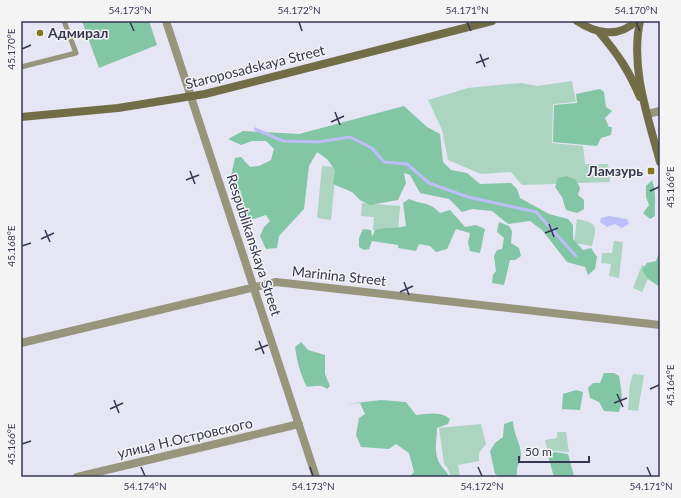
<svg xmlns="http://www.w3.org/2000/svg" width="681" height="498" font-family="Lato,sans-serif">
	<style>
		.green { fill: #abd5c0 }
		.forest { fill: #82c6a6 }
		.water { fill: #bdbef9 }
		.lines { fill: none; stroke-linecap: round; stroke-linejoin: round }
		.stream { stroke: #bdbef9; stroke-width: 3 }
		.service { stroke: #97957b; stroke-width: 5 }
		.minor { stroke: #97957b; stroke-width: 8 }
		.secondary { stroke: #716e47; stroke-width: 8 }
		.ticks { fill: none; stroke: #363653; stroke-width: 1.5 }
		.poi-dot { fill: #81781d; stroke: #f4f4f4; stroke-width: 1.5 }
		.labels { text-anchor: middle; stroke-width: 3; stroke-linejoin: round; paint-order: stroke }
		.poi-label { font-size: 14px; font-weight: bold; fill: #363653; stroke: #f4f4f4; text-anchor: start }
		.street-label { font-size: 14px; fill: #363653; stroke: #f4f4f4 }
		.neatline { fill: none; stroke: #363653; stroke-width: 1.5 }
		.ticks-label { font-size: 10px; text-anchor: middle; fill: #363653 }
	</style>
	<rect width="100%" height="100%" fill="#e5e5f4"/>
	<path class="green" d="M572 81 576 102 553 104 552 143 583 146 585 164H608L610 182 522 185 511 172 481 174 448 160 442 130 428 100 468 88 508 84 522 83 537 86Z
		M322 166 336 167 331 220 317 218Z
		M362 203 400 206 398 232 373 230 374 217 361 216Z
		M577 219C598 223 597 226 592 246L574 243Z
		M614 241 623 242 619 278 609 276 611 264 601 263 602 253H612Z
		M642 265 652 270 642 292 633 288Z
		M633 374 644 375 638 411 628 410 630 384Z
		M481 424 486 444 479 453V461L458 465 460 477H451L448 469 444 464 439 428Z
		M557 432H566L569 452 553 451 548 455 545 440 557 438Z"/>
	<path class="forest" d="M82 21H149L157 45 99 68Z
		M600 89 604 92 606 107 612 111 605 118 609 127H612L611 135 601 138 597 146 553 142 554 105 577 103 576 94Z
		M404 106 427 127 440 134 443 162 451 170 467 173 480 184 511 183 517 189 520 198 549 214 568 219 573 225V239L583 250 591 248 597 257 595 269 588 275 585 267 567 262 542 230 530 221 508 224 492 211 472 209 462 212 449 199 420 193 410 175 404 173 406 183 398 200 370 205 360 200 352 192 333 184 335 170 327 159 317 152 309 166 304 209 279 236 277 248 266 249 260 236 264 227 270 221 266 215 254 219H242L230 180 235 158 241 157 250 167 259 166 271 160 274 149 266 141H252L241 145 228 139 243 131 299 134Z
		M567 176 576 180 580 188 578 195 584 200V209L577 213 566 210 562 197 555 187 558 178Z
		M652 180C657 195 654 202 655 216L650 219 643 213 649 205 646 197V186Z
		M409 199C422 205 429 201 440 213L450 210 465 227 476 225 485 229 480 253 470 251 468 243 470 233 456 229 447 249 436 252 430 246 419 244 416 251 398 248V245L372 241 369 249 364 250 359 247V238L363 229 371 230 372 237 375 230C385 227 395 229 406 226L403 203Z
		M499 222 509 226 512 231 511 243 519 248 521 256 515 260H510L504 285 492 283 493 275 496 271 494 256 497 250 502 249 504 238 497 232Z
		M660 250V287L648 279 642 270 647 263 656 261Z
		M301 342 308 350 325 355V374L330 386 327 389C322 384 314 386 307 387 300 374 297 361 295 347Z
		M604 373H614L619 376C621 389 624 399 619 412L604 411 599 402 590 398 588 388 593 383H600Z
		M576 390 583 392 580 410 562 409 563 394Z
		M381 400 406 402 416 415C428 414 440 411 450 419L448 424 437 428C437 440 433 453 440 464 443 469 447 471 449 477H409L414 472 409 453 396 444 389 449 361 447 356 435 359 418 365 414 360 403 347 404Z
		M513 421C513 434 522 445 521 457 520 465 516 464 517 476L501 477 495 474 490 451 495 443 503 437 504 424Z
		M554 452 568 454 574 476 573 477H554L548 456Z"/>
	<path class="water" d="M609 216 627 219 629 224 622 228 615 224 607 227 600 222 601 218Z"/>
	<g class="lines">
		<path class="stream" d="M255 129 283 141 318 142 350 137 372 148 384 162 407 164 429 183 468 197 536 212 576 256"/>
		<path class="service" d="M21 67 76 53 64 21"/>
		<path class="minor" d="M166 21 316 477
			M647 114 660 111
			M21 343 276 282 660 325
			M77 477 299 424"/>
		<path class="secondary" d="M577 21C595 33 618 39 636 21
			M640 21C630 68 648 117 660 162
			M599 32C618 54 629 71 640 97
			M21 117 118 108 205 94 492 21"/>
	</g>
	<path class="ticks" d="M130 22 134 31M299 22 302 31M467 22 471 31M636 22 640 31M22 49 31 45M480 54 485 67M476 63 489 58M335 112 340 125M331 122 344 116M190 171 195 184M186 180 199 175M650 191 659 187M549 224 554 237M45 230 50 242M545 233 558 228M41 239 54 233M22 246 31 243M404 282 409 295M400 292 413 286M259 341 264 354M255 350 268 345M650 389 659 385M617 394 623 407M114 400 119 413M614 403 627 398M110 409 123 403M22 444 31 441M141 467 145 476M310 467 313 476M478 467 482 476M647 467 651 476"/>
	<g class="poi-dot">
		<circle cx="40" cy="33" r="4"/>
		<rect x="647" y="167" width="8" height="8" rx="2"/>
	</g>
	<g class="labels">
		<g class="poi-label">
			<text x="48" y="38">Адмирал</text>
			<text x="643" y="176" text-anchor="end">Ламзурь</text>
		</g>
		<g class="street-label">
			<text transform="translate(255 67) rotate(-14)" y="5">Staroposadskaya Street</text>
			<text transform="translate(254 245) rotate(72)" y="5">Respublikanskaya Street</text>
			<text transform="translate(339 276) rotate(6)" y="5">Marinina Street</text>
			<text transform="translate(185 438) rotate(-13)" y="5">улица Н.Островского</text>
		</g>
	</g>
	<rect width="681" height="498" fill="none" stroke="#f4f4f4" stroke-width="44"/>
	<path d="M519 456v6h70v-6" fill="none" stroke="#363653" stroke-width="2"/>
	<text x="525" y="456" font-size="12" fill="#363653" stroke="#f4f4f4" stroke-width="3" paint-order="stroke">50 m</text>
	<rect x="22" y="22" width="637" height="454" class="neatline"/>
	<g class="ticks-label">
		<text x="130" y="14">54.173°N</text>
		<text x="299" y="14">54.172°N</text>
		<text x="467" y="14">54.171°N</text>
		<text x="636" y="14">54.170°N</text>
		<text transform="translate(11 49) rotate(-90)" y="4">45.170°E</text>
		<text transform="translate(670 187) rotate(-90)" y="4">45.166°E</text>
		<text transform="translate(11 246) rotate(-90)" y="4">45.168°E</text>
		<text transform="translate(670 385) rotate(-90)" y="4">45.164°E</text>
		<text transform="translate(11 444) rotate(-90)" y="4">45.166°E</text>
		<text x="145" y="490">54.174°N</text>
		<text x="313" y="490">54.173°N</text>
		<text x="482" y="490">54.172°N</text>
		<text x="651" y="490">54.171°N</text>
	</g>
</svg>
